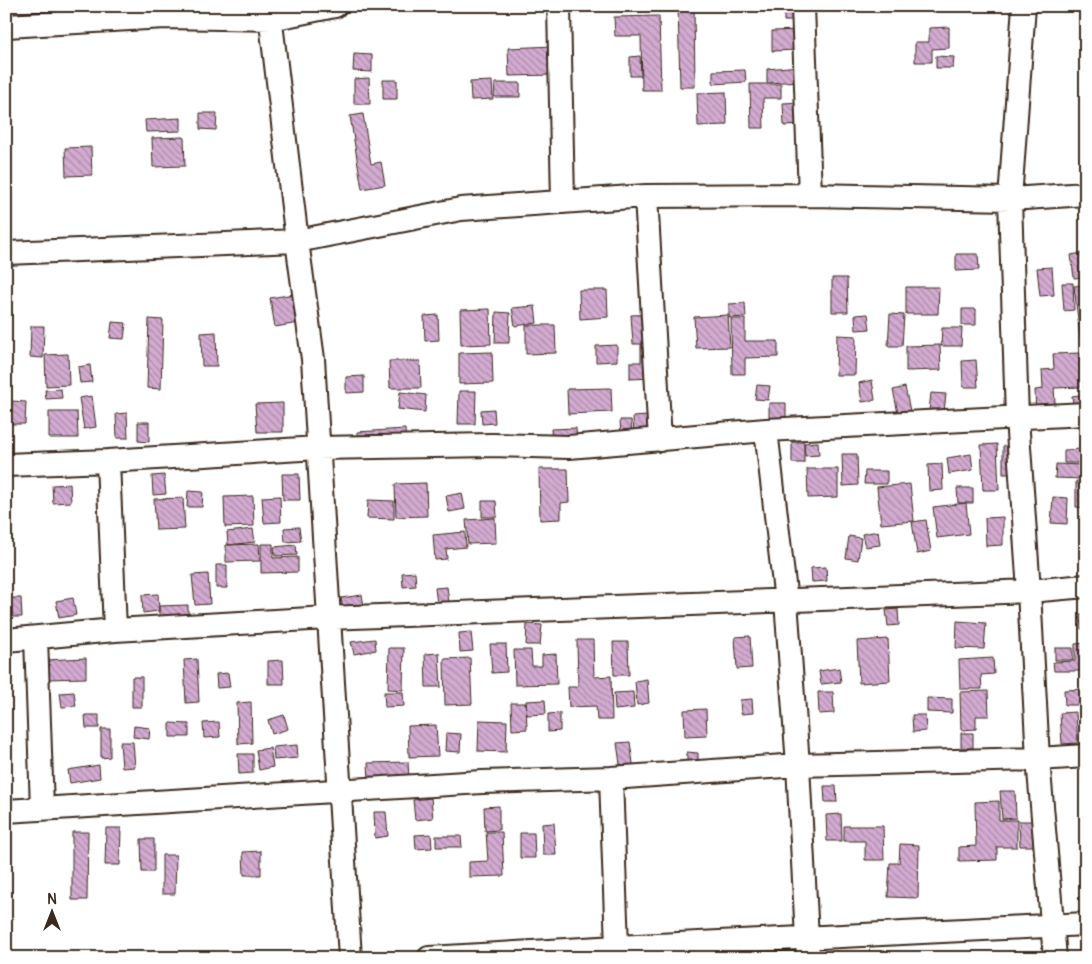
<svg xmlns="http://www.w3.org/2000/svg" width="1092" height="964" font-family="Pangolin,sans-serif">
	<style>
		.building { fill: url(#building-back-hatch); stroke: #3b2a1e }
		.lines { fill: none; stroke-linecap: round; stroke-linejoin: round }
		.minor-casing { stroke: #3b2a1e; stroke-width: 26 }
		.minor { stroke: #fff; stroke-width: 22 }
	</style>
	<defs>
		<pattern id="building-back-hatch" width="6" height="6" patternUnits="userSpaceOnUse" patternTransform="scale(1.25)"><rect width="6" height="6" fill="#d3abd1"/><path d="M-1 5l2 2M0 0l6 6M5-1l2 2" fill="none" stroke="#ac8ba9"/></pattern>
	</defs>
	<rect width="100%" height="100%" fill="#fff"/>
	<filter id="ink" filterUnits="userSpaceOnUse"><feTurbulence type="fractalNoise" baseFrequency=".02" numOctaves="2"/><feDisplacementMap in="SourceGraphic" scale="10" xChannelSelector="R" yChannelSelector="G"/><feConvolveMatrix kernelMatrix="1 2 1 2 8 2 1 2 1" color-interpolation-filters="sRGB"/></filter>
	<g filter="url(#ink)">
		<path class="building" d="M678 6H694L695 87H680Z
			M784 7H795V21H784Z
			M659 16 661 90H642L641 36H615L614 17Z
			M949 27V48L932 49V62H915V42H929V28Z
			M798 30 799 50 772 51V31Z
			M554 46 555 75 509 76 508 48Z
			M354 54 372 55V72L353 71Z
			M640 56 641 76H630V57Z
			M936 56 954 57 953 68H936Z
			M799 66 801 81 767 83V69Z
			M745 70 746 82 713 84V71Z
			M369 78 370 104H354V79Z
			M383 80H397V99H383Z
			M492 81 493 99 471 100 470 82Z
			M495 83H520V97H494Z
			M750 84H781V98H763L764 128H751Z
			M726 92 727 125 698 126 697 93Z
			M803 102 804 125 784 126 783 103Z
			M200 113H217L216 130 200 129Z
			M363 114 371 164 381 162 385 185 362 189 350 116Z
			M181 118V131L146 132 145 120Z
			M184 137 185 166 153 167 152 138Z
			M91 147 92 175 66 176 65 148Z
			M1082 253 1085 277 1074 278 1071 255Z
			M956 254H978L979 270 956 271Z
			M1052 267 1054 295 1040 296 1037 268Z
			M832 278H847L848 312H832Z
			M1062 283H1073L1074 310 1064 311Z
			M1086 285V337H1080L1074 286Z
			M906 287H939L938 314H906Z
			M579 290H607L608 317 580 319Z
			M294 294 299 323 275 327 270 298Z
			M745 303 746 317 729 318V304Z
			M535 306 537 323 515 326 512 308Z
			M490 309 491 344 461 345 460 310Z
			M962 309H976V325H962Z
			M496 312 510 313 509 343H495Z
			M661 314 653 378 630 379V362H641V344H633L631 315Z
			M868 314 870 329 856 330 855 315Z
			M890 314 904 315 902 346H888Z
			M438 315 439 340 425 341 424 316Z
			M728 315 730 347 696 348 694 317Z
			M149 319 163 320 161 389 147 388Z
			M731 319H745V341H778V357L745 358V374H732Z
			M112 322 126 323 124 339 110 338Z
			M526 325H555L556 353 526 354Z
			M31 326H44L43 358 30 357Z
			M942 328H962L961 346H941Z
			M216 332 217 366H202L201 333Z
			M837 335 856 336 855 375H836Z
			M617 345V361L596 362V346Z
			M940 345 941 370 906 371V346Z
			M492 352 493 383 459 384V353Z
			M1080 353 1081 387 1054 388 1056 416 1036 417 1035 390 1043 389 1042 370 1054 369 1053 354Z
			M68 354 69 385 46 386 45 355Z
			M976 360 978 387H963L962 361Z
			M389 361H420L421 388H390Z
			M90 365 92 382 80 383 78 367Z
			M364 376V392L346 393V377Z
			M872 380 875 400 862 402 859 383Z
			M757 385 770 386 768 400 755 399Z
			M905 387 910 411 898 413 893 390Z
			M611 388 612 412 568 414 567 389Z
			M61 389 62 398 46 399 45 390Z
			M459 391H476L475 424H458Z
			M400 392 426 395 425 412 398 409Z
			M931 393 946 394 944 412 929 411Z
			M1086 394V410L1074 411 1072 396Z
			M92 396 96 427 84 429 79 398Z
			M12 401 26 402 25 424H11Z
			M283 403V432H257L255 404Z
			M769 403H786V425H769Z
			M494 409 495 423 482 424 481 410Z
			M49 412H77L78 438H49Z
			M127 413 128 438H117L116 414Z
			M647 416 648 436 634 437 633 417Z
			M620 420H631L632 435 621 436Z
			M138 422H149V442L138 441Z
			M576 428 577 444 552 445 551 429Z
			M405 429 406 443 357 446V432Z
			M792 442H804V463H792Z
			M818 442 819 455 805 456 804 443Z
			M997 444 999 490H983L981 445Z
			M1003 446H1017L1018 474H1003Z
			M1082 449V463H1064V450Z
			M842 454H857L858 485 843 486Z
			M971 454 973 470 949 474 947 458Z
			M942 464 943 490 929 491 928 465Z
			M1056 464 1083 465V479L1055 478Z
			M539 469H568L569 502 561 503V519L540 520Z
			M807 469H838V497L808 498Z
			M865 471H887V484H864Z
			M282 474H299L300 500H283Z
			M164 475 166 494 153 495 152 476Z
			M1076 481 1086 482V508L1076 507Z
			M426 483 427 516 396 517 395 484Z
			M70 484 71 502 53 503 52 485Z
			M910 484 914 521 881 524 877 487Z
			M957 488H973V503H958Z
			M188 491 203 492 202 507H187Z
			M462 493 465 509 449 512 446 496Z
			M253 496 254 526 225 527 224 497Z
			M280 496 281 522 264 523 262 497Z
			M1053 497 1068 498 1067 524 1051 523Z
			M183 498 185 529 156 530 154 499Z
			M368 500 394 501V519L367 518Z
			M482 501H496L497 517H482Z
			M966 503 969 534 937 538 933 507Z
			M1003 517V545L986 546 985 518Z
			M495 518 496 543 468 544 466 520Z
			M926 520 931 551 917 554 912 522Z
			M299 527 301 541 285 542 284 528Z
			M253 529 255 542 228 545 227 532Z
			M878 531 880 545 865 547 862 534Z
			M465 532 466 547 446 549 447 559 435 560 433 535Z
			M849 536 861 538 858 560 846 558Z
			M259 544 260 561 226 562V545Z
			M261 544H273V558L298 557V572L261 573Z
			M296 545 297 555 275 556 274 547Z
			M216 565H227V588H216Z
			M826 567 827 581 812 582 811 568Z
			M415 572 416 586 403 587 402 573Z
			M208 574 210 604 195 605 192 575Z
			M447 587 449 603 437 604 435 588Z
			M158 594 159 611 143 613 142 595Z
			M362 595 365 611 344 615 341 598Z
			M9 598H21L22 617H11Z
			M73 598 76 615 59 618 56 601Z
			M188 605V622L159 623V606Z
			M898 609 899 625 888 626 886 610Z
			M1080 614H1086V628L1081 629Z
			M957 621 986 623 984 649 956 648Z
			M527 624 542 625 540 645H526Z
			M471 632 473 651 460 652 459 633Z
			M750 636 752 668 737 669 735 637Z
			M375 639 376 650 354 654 351 642Z
			M888 639 890 681 859 683 857 641Z
			M577 640H593L594 677 611 676 612 720H597L596 706 569 707 568 687H578Z
			M613 642H628L629 675H614Z
			M1086 643V671H1054L1053 662 1075 661V644Z
			M490 644H506L507 672 492 673Z
			M389 648H404L403 690 388 689Z
			M1055 648H1073V660H1055Z
			M514 650H531L532 666H542V655L556 654 557 684 515 685Z
			M439 653 441 687H426L425 654Z
			M86 658V678L47 679 46 660Z
			M470 658 472 704 445 705 444 659Z
			M993 658 994 674 981 675 982 689H960L959 660Z
			M197 659 199 702 186 703 184 660Z
			M283 660 284 684H268V661Z
			M839 668 841 682 821 684 819 671Z
			M228 673 230 687 217 688 216 674Z
			M132 677H142V707H132Z
			M647 679 649 703 637 705 635 681Z
			M1086 689V719H1084V705H1065L1064 690Z
			M988 691 989 716H976V729L961 730 960 692Z
			M74 692 76 706 62 707 60 693Z
			M384 692H403L404 706 385 707Z
			M633 692 634 708 615 710 614 693Z
			M818 692H833L834 713 819 714Z
			M927 698 952 699V713L927 712Z
			M752 699 753 713 741 714 740 700Z
			M545 700 546 714 527 715 526 701Z
			M251 702 252 743 238 744 237 703Z
			M511 703H526L527 729 512 730Z
			M706 709 707 736 685 737 684 710Z
			M1076 712 1078 743 1062 744 1060 713Z
			M560 713V731L548 732V714Z
			M85 715H99V728H86Z
			M284 715 288 729 272 734 268 720Z
			M912 715H925L926 731 913 732Z
			M479 720 507 721 506 752 478 751Z
			M219 722 220 737 204 738 203 723Z
			M170 723 189 724V737H170Z
			M436 725 438 756 409 757 408 726Z
			M134 726 150 728 149 739 133 737Z
			M101 729H110V757L101 758Z
			M446 733 461 734 460 752 445 751Z
			M961 733H973V748H961Z
			M120 742H133L135 767 122 768Z
			M630 742 634 770 621 771 617 743Z
			M297 745 298 758 274 760 273 747Z
			M270 748 273 767 259 770 256 750Z
			M687 752 698 753V770L687 769Z
			M238 754H253V773L239 774Z
			M408 762 409 779 369 781 368 763Z
			M99 765 100 778 70 783 68 770Z
			M824 786H836L837 802H825Z
			M1000 791H1015L1016 818 1002 819Z
			M431 798 433 818 415 820 413 800Z
			M999 801V820H1017V847H997V860L959 861V847L976 846 975 802Z
			M499 806V830L485 831 484 807Z
			M374 812H386L388 836 375 838Z
			M841 814 842 841H827L826 815Z
			M1019 821H1033L1034 846H1020Z
			M554 823 556 855H543L542 824Z
			M844 826H883L884 860H865V841H844Z
			M106 828H121L120 865H105Z
			M72 832H88L87 900H72Z
			M486 832H502L504 876 469 877V862L488 861Z
			M520 833H534L535 858H520Z
			M431 834 432 848 416 849 415 835Z
			M436 836H461L462 847H436Z
			M141 839H154V872H142Z
			M900 844 919 845 918 898 888 897 890 863H899Z
			M261 851V875H244L243 852Z
			M162 855H176L175 894H162Z"/>
		<g class="lines">
			<g class="minor-casing">
				<path id="minor" d="M269 6 297 241 313 359 350 958
					M559 6 563 202
					M803 6 810 195
					M1024 6 1010 199 1017 418 1029 591 1038 759 1055 958
					M6 26 165 17 271 19 335 6
					M646 196 660 440
					M6 253 297 241 461 209 646 196 810 195 1010 199 1086 194
					M766 430 786 601 798 765 808 958
					M108 461 115 630
					M6 465 108 461 318 448 492 445 569 447 766 430 1086 414
					M36 638 42 808
					M6 640 115 630 328 618 1029 591 1086 586
					M611 778 617 947
					M6 811 482 782 611 778 798 765 1038 759 1086 756
					M429 958 617 947 1086 924"/>
			</g>
			<use href="#minor" class="minor"/>
		</g>
	</g>
	<rect width="1092" height="964" fill="none" stroke="#fff" stroke-width="25"/>
	<rect x="12" y="12" width="1067" height="939" fill="none" stroke="#3b2a1e" stroke-width="2" filter="url(#ink)"/>
	<g transform="translate(52 912)" stroke="#ffffff" stroke-width="4" paint-order="stroke">
	<path d="M0-4L9 19L0 12L-9 19Z" fill="#3b2a1e"/>
	<text y="-8" font-size="14" font-weight="bold" text-anchor="middle" fill="#3b2a1e">N</text>
	</g>
</svg>
